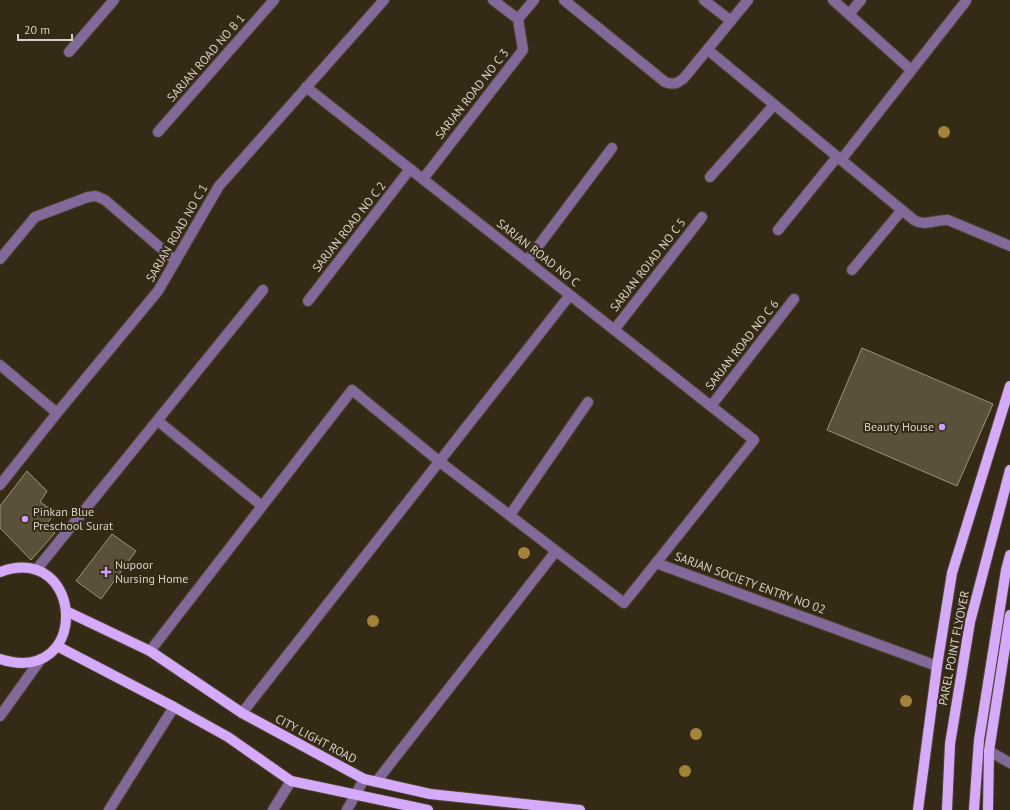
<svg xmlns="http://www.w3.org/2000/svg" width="1010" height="810" font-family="'PT Sans',sans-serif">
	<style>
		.building { fill: #5b513a; stroke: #9d9179 }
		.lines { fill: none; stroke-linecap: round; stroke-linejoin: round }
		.minor-casing { stroke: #4e4531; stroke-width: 12 }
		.major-casing { stroke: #4e4531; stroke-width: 12 }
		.minor { stroke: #826999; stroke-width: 10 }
		.major { stroke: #d5aafb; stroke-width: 10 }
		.tree { fill: #a38337 }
		.poi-dot { fill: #d19dfe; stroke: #342a15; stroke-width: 1.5 }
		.labels { text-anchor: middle; stroke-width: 4; stroke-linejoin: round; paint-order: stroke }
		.street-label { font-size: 12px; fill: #d7d1c5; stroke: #342a15 }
		.poi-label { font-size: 12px; fill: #d7d1c5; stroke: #342a15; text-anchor: start }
	</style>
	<rect width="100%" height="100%" fill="#342a15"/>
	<path class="building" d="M862 348 993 404 957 486 827 430Z
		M27 471 47 491 40 502 56 513 46 524 55 533 31 560 0 528V506Z
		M112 534 136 551 101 599 76 581Z"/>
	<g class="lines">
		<g class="minor-casing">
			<path id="minor" d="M493 0 518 19 534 0
				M564 0 665 82C673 85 677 84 684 78L748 0
				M704 0 731 21
				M833 0 911 70
				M849 14 861 0
				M708 50 914 220C926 227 936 219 948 220L1010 246
				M69 52 114 0
				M306 87 754 440 656 563 937 666
				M158 132 274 0
				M841 160 966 1
				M710 177 774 105
				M423 179 523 50 518 19
				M778 230 837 157
				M0 259 35 217 88 197 96 196 105 200 176 261
				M527 261 612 148
				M852 270 902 210
				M308 301 410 169
				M614 330 702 217
				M0 365 57 413
				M711 406 794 299
				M158 421 262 506
				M0 485 57 413 158 291 219 186 384 0
				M510 515 588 402
				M36 570 263 290
				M150 651 352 390 440 462 624 603 656 563
				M242 713 570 295
				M0 716 41 659
				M989 751 1010 763
				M376 782 556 551
				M109 810 174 707
				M273 810 291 781
				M347 810 364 779"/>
		</g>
		<g class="major-casing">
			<path id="major" d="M0 572C85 541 91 688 0 659
				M68 612 150 651 242 713 364 779 430 794 580 810
				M57 646 174 707 228 737 291 781 428 810
				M918 810 937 666 952 573 1010 386
				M947 810 950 744 970 622 1010 470
				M974 810 979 740 1006 570 1010 555
				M988 810 989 751 1010 615"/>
		</g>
		<use href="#minor" class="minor"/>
		<use href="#major" class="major"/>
	</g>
	<g class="tree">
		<circle cx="944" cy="132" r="6"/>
		<circle cx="524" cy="553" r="6"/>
		<circle cx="373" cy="621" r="6"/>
		<circle cx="906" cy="701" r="6"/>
		<circle cx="696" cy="734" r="6"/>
		<circle cx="685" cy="771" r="6"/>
	</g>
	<g class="poi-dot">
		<circle cx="942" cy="427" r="4"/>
		<circle cx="25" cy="519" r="4"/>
		<path d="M104 566h4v4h4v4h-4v4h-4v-4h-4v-4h4z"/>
	</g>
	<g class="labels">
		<g class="street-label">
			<text transform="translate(206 58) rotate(-49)" y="4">SARJAN ROAD NO B 1</text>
			<text transform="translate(472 94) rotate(-52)" y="4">SARJAN ROAD NO C 3</text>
			<text transform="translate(349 227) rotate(-52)" y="4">SARJAN ROAD NO C 2</text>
			<text transform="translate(177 233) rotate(-60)" y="4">SARJAN ROAD NO C 1</text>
			<text transform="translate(538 253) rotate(38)" y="4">SARJAN ROAD NO C</text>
			<text transform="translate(648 265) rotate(-52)" y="4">SARJAN ROIAD NO C 5</text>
			<text transform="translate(742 345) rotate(-52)" y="4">SARJAN ROAD NO C 6</text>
			<text transform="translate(750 583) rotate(20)" y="4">SARJAN SOCIETY ENTRY NO 02</text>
			<text transform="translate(954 648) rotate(-79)" y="4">PAREL POINT FLYOVER</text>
			<text transform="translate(316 739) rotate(28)" y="4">CITY LIGHT ROAD</text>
		</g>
		<g class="poi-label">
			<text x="934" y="431" text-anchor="end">Beauty House</text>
			<text x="33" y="516">Pinkan Blue<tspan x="33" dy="14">Preschool Surat</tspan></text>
			<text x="115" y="569">Nupoor<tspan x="115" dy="14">Nursing Home</tspan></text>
		</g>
	</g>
	<path d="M18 34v6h54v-6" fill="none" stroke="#d7d1c5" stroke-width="2"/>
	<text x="24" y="34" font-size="12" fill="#d7d1c5" stroke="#342a15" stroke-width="3" paint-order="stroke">20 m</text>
</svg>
